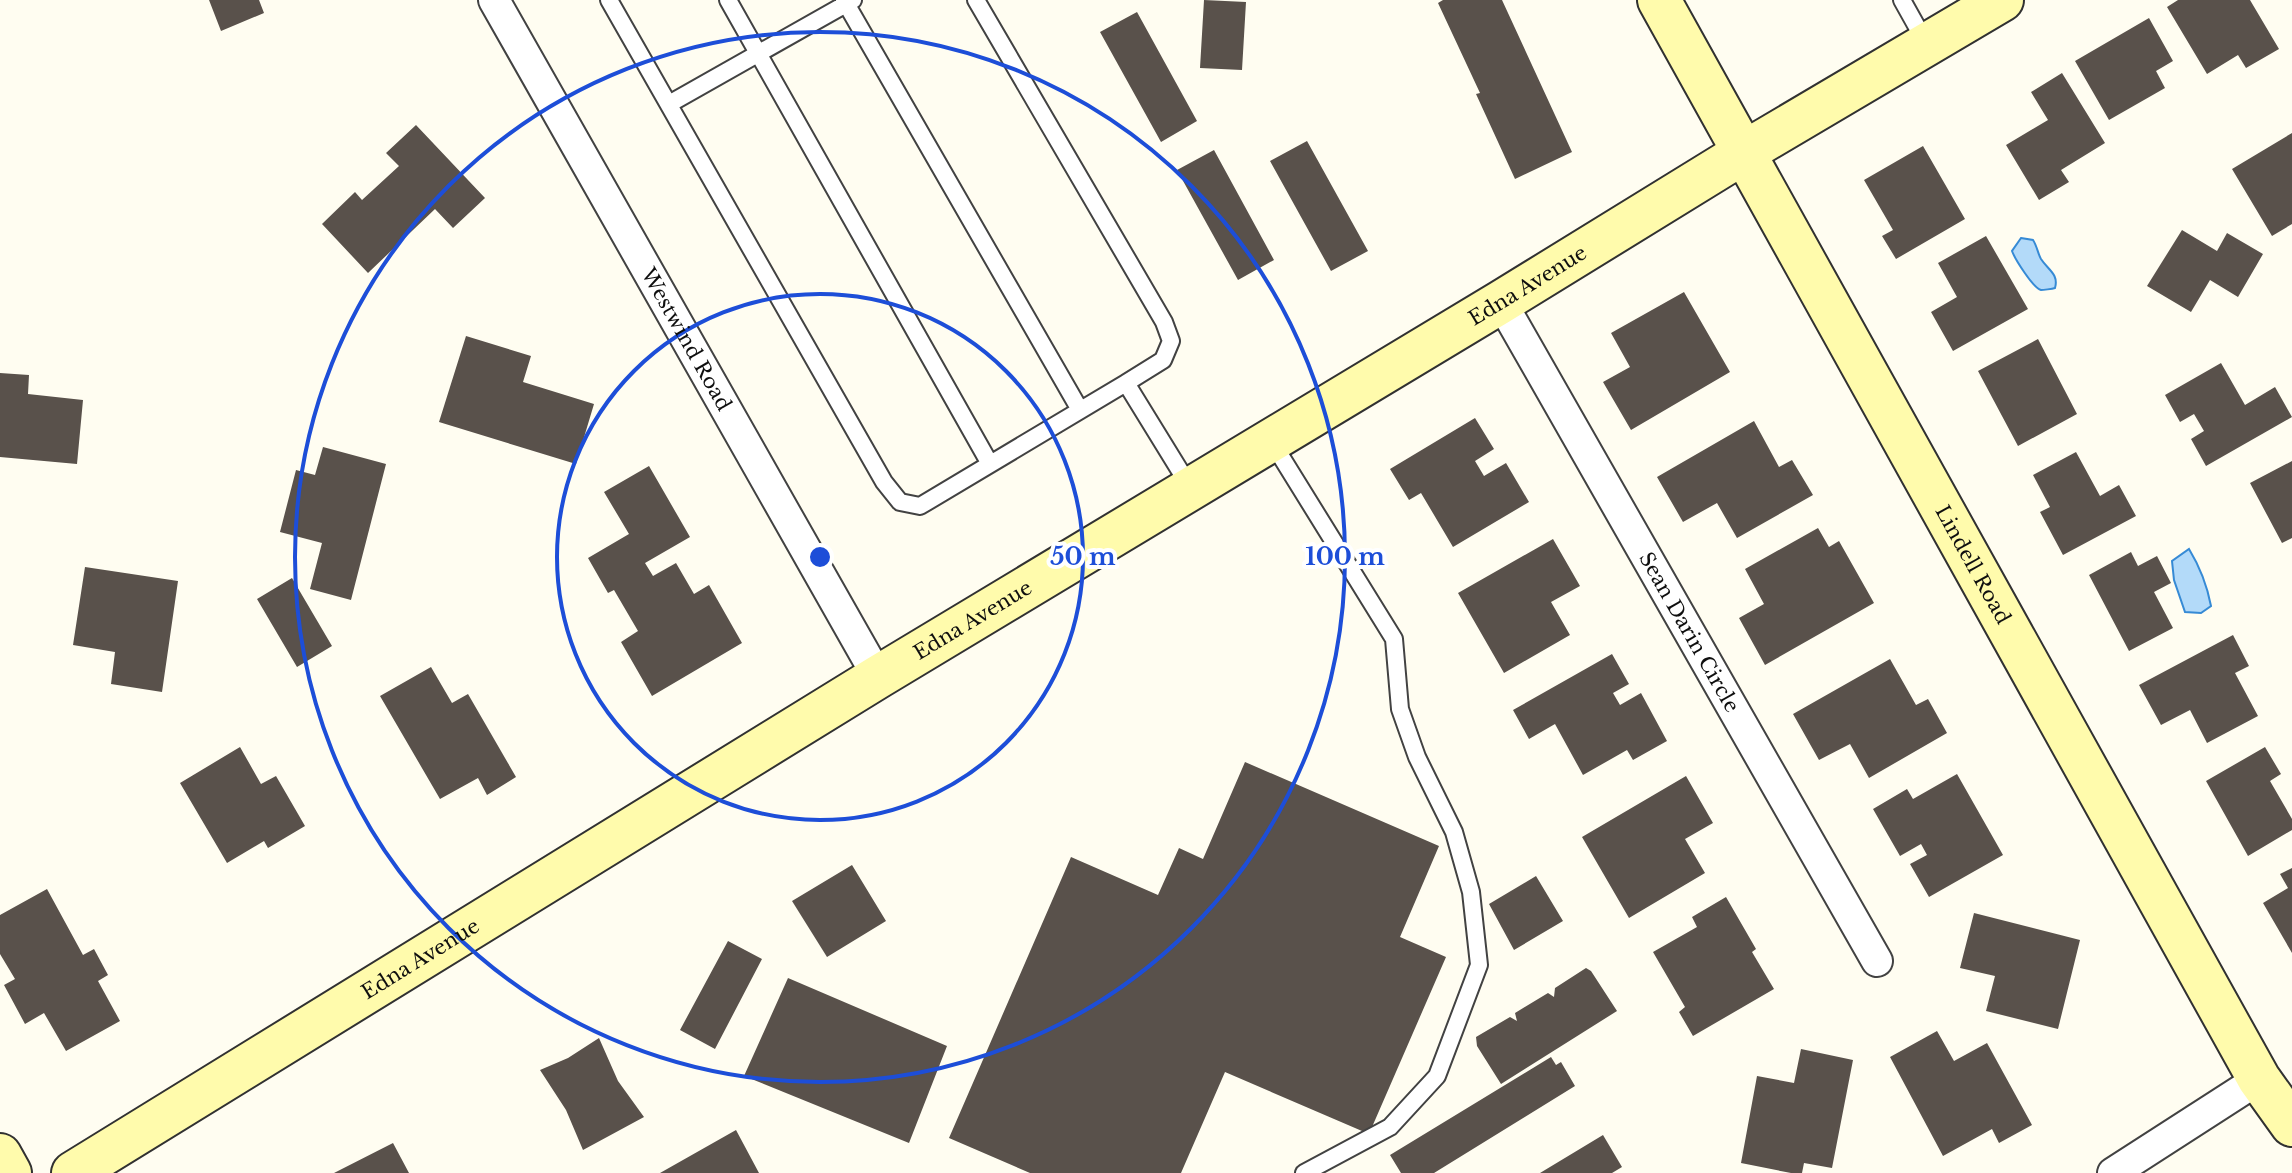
<svg xmlns="http://www.w3.org/2000/svg" width="2292" height="1173" font-family="'Libre Baskerville',serif">
	<style>
		.water { fill: #b3daf9; stroke: #368ad5; stroke-width: 2 }
		.building { fill: #59514b }
		.lines { fill: none; stroke-linecap: round; stroke-linejoin: round }
		.lane-casing { stroke: #424242; stroke-width: 20 }
		.street-casing { stroke: #424242; stroke-width: 34 }
		.secondary-casing { stroke: #313131; stroke-width: 46 }
		.lane { stroke: #fff; stroke-width: 16 }
		.street { stroke: #fff; stroke-width: 30 }
		.secondary { stroke: #fffbac; stroke-width: 42 }
		.ring { fill: none; stroke: #1d4ed8; stroke-width: 4 }
		.labels { text-anchor: middle; stroke-width: 8; stroke-linejoin: round; paint-order: stroke }
		.street-label { font-size: 20px; fill: #0f0f0f; stroke: #fff }
		.centre { fill: #1d4ed8; stroke: #fff; stroke-width: 4 }
		.ring-label { font-size: 24px; text-anchor: middle; font-weight: bold; fill: #1d4ed8; stroke: #fff; stroke-width: 8; stroke-linejoin: round; paint-order: stroke }
	</style>
	<rect width="100%" height="100%" fill="#fffdf1"/>
	<path class="water" d="M2021 238 2033 240C2037 246 2038 254 2041 259 2048 270 2059 274 2055 288 2052 289 2043 290 2041 290 2033 288 2015 259 2012 251Z
		M2189 549C2200 567 2207 585 2211 606L2201 613 2185 612 2174 580 2172 561Z"/>
	<path class="building" d="M209 0H259L264 13 221 31Z
		M1204 0 1246 2 1242 70 1200 68Z
		M1443 0H1502L1572 152 1515 179 1476 94 1480 93 1438 3Z
		M2178 0H2250L2279 49 2246 68 2238 55 2207 74 2167 7Z
		M1137 12 1197 121 1161 142 1100 32Z
		M2149 18 2173 61 2156 71 2165 88 2109 120 2075 61Z
		M2062 73 2105 143 2061 170 2069 182 2039 200 2006 145 2048 120 2031 92Z
		M416 125 485 198 453 228 435 209 368 273 322 224 355 192 362 200 399 166 386 153Z
		M2292 133V224L2272 236 2232 169Z
		M1307 141 1368 251 1331 271 1270 161Z
		M1923 146 1965 219 1896 259 1882 236 1893 230 1864 180Z
		M1214 150 1274 260 1238 280 1177 170Z
		M2182 230 2217 251 2227 233 2263 254 2238 297 2210 280 2191 312 2147 286Z
		M1986 236 2028 309 1953 351 1931 312 1957 297 1938 263Z
		M1684 292 1730 372 1631 430 1603 382 1630 367 1611 333Z
		M466 336 531 356 523 382 594 404 576 464 439 422Z
		M2038 339 2077 414 2018 446 1978 371Z
		M2221 363 2245 405 2275 387 2292 417 2206 466 2191 439 2204 431 2194 414 2180 422 2165 395Z
		M0 373 29 375 28 394 83 400 77 464 0 457Z
		M1475 418 1494 449 1475 461 1484 476 1506 463 1529 502 1453 547 1421 493 1409 500 1390 469Z
		M1754 421 1779 467 1792 460 1813 495 1737 538 1717 503 1683 522 1657 477Z
		M323 447 386 464 351 600 310 589 322 543 280 532 296 470 315 475Z
		M2076 452 2100 496 2119 485 2136 516 2063 555 2040 512 2050 507 2033 475Z
		M2292 461V538L2282 543 2250 483Z
		M649 466 690 537 645 563 653 576 676 563 694 594 709 585 742 643 652 696 621 642 638 631 614 590 608 593 588 558 629 534 604 492Z
		M1818 528 1829 547 1839 541 1874 603 1765 665 1739 618 1764 604 1745 569Z
		M1553 539 1580 586 1551 602 1570 635 1504 673 1458 593Z
		M2131 552 2138 566 2157 556 2171 583 2154 592 2173 628 2129 651 2089 575Z
		M85 567 178 581 162 692 111 684 115 652 73 645Z
		M292 578 332 646 297 667 257 599Z
		M2233 635 2249 666 2235 673 2258 716 2207 743 2190 710 2161 725 2139 685Z
		M1612 654 1629 684 1613 693 1620 705 1641 693 1667 741 1633 760 1627 750 1583 775 1555 724 1529 739 1513 710Z
		M1890 659 1916 705 1928 699 1947 733 1869 778 1850 744 1819 760 1793 714Z
		M431 667 452 703 468 694 516 777 487 795 478 778 440 799 380 696Z
		M240 747 261 784 276 776 305 826 268 848 264 841 227 863 180 783Z
		M2265 747 2281 774 2270 781 2292 819V830L2248 856 2206 781Z
		M1245 762 1439 846 1400 937 1446 957 1369 1134 1225 1072 1181 1173H1030L949 1138 1071 857 1158 895 1179 848 1203 859Z
		M1957 774 2003 855 1929 897 1910 864 1927 855 1921 844 1900 856 1873 809 1907 789 1913 799Z
		M1686 776 1713 823 1685 839 1705 873 1629 918 1582 837Z
		M852 865 886 921 827 957 792 901Z
		M2292 868V953L2263 903 2288 888 2280 874Z
		M1536 876 1563 921 1514 950 1489 904Z
		M47 889 83 955 94 949 108 975 98 981 120 1021 66 1051 44 1013 25 1024 4 985 15 979 0 954V915Z
		M1726 897 1756 949 1752 952 1774 989 1693 1036 1679 1012 1685 1007 1653 952 1697 927 1692 917Z
		M1974 913 2080 940 2058 1029 1986 1011 1995 976 1960 968Z
		M728 941 762 959 715 1049 680 1030Z
		M1586 968 1591 971 1617 1011 1501 1084 1477 1046 1476 1037 1510 1017 1517 1021 1515 1013 1548 993 1554 997 1555 988Z
		M788 978 947 1046 909 1143 744 1076Z
		M1937 1031 1954 1061 1987 1043 2032 1125 1999 1143 1992 1129 1943 1156 1890 1057Z
		M599 1038 618 1081 644 1117 583 1150 566 1110 540 1070 568 1058Z
		M1801 1049 1853 1060 1832 1168 1804 1163 1802 1173H1791L1741 1163 1757 1076 1794 1083Z
		M1551 1057 1556 1065 1561 1062 1575 1086 1434 1173H1401L1390 1155Z
		M736 1130 759 1173H660Z
		M1603 1135 1622 1167 1612 1173H1540Z
		M393 1143 409 1173H334Z"/>
	<g class="lines">
		<g class="lane-casing">
			<path id="lane" d="M609 0 884 482 900 502 920 506 1126 383 1190 487
				M728 0 990 464
				M844 0 1080 410
				M976 0 1164 322 1171 341 1163 360 1126 383
				M1902 0 1926 43
				M669 104 853 0
				M1272 442 1394 639 1400 709 1417 757 1454 832 1471 892 1479 965 1437 1076 1390 1127 1304 1173"/>
		</g>
		<g class="street-casing">
			<g id="street">
				<path id="s1" d="M494 0 878 677"/>
				<path id="s2" d="M1501 302 1877 961"/>
				<path d="M2113 1173 2259 1079"/>
			</g>
		</g>
		<g class="secondary-casing">
			<g id="secondary">
				<path id="s3" d="M1659 0 2259 1079 2292 1125"/>
				<path d="M0 1155 10 1173"/>
				<path id="s4" d="M73 1173 878 677 1501 302 1743 153 2002 0"/>
			</g>
		</g>
		<use href="#lane" class="lane"/>
		<use href="#street" class="street"/>
		<use href="#secondary" class="secondary"/>
	</g>
	<g class="ring">
		<circle cx="820" cy="557" r="263"/>
		<circle cx="820" cy="557" r="525"/>
	</g>
	<g class="labels">
		<g class="street-label">
			<text dy="7" stroke="none"><textPath href="#s4" startOffset="1704">Edna Avenue</textPath></text>
			<text dy="7" stroke="none"><textPath href="#s1" startOffset="390">Westwind Road</textPath></text>
			<text dy="7" stroke="none"><textPath href="#s3" startOffset="646">Lindell Road</textPath></text>
			<text dy="7" stroke="none"><textPath href="#s4" startOffset="1056">Edna Avenue</textPath></text>
			<text dy="7" stroke="none"><textPath href="#s2" startOffset="380">Sean Darin Circle</textPath></text>
			<text dy="7" stroke="none"><textPath href="#s4" startOffset="408">Edna Avenue</textPath></text>
		</g>
	</g>
	<circle cx="820" cy="557" r="12" class="centre"/>
	<g class="ring-label">
		<text x="1083" y="565">50 m</text>
		<text x="1345" y="565">100 m</text>
	</g>
</svg>
